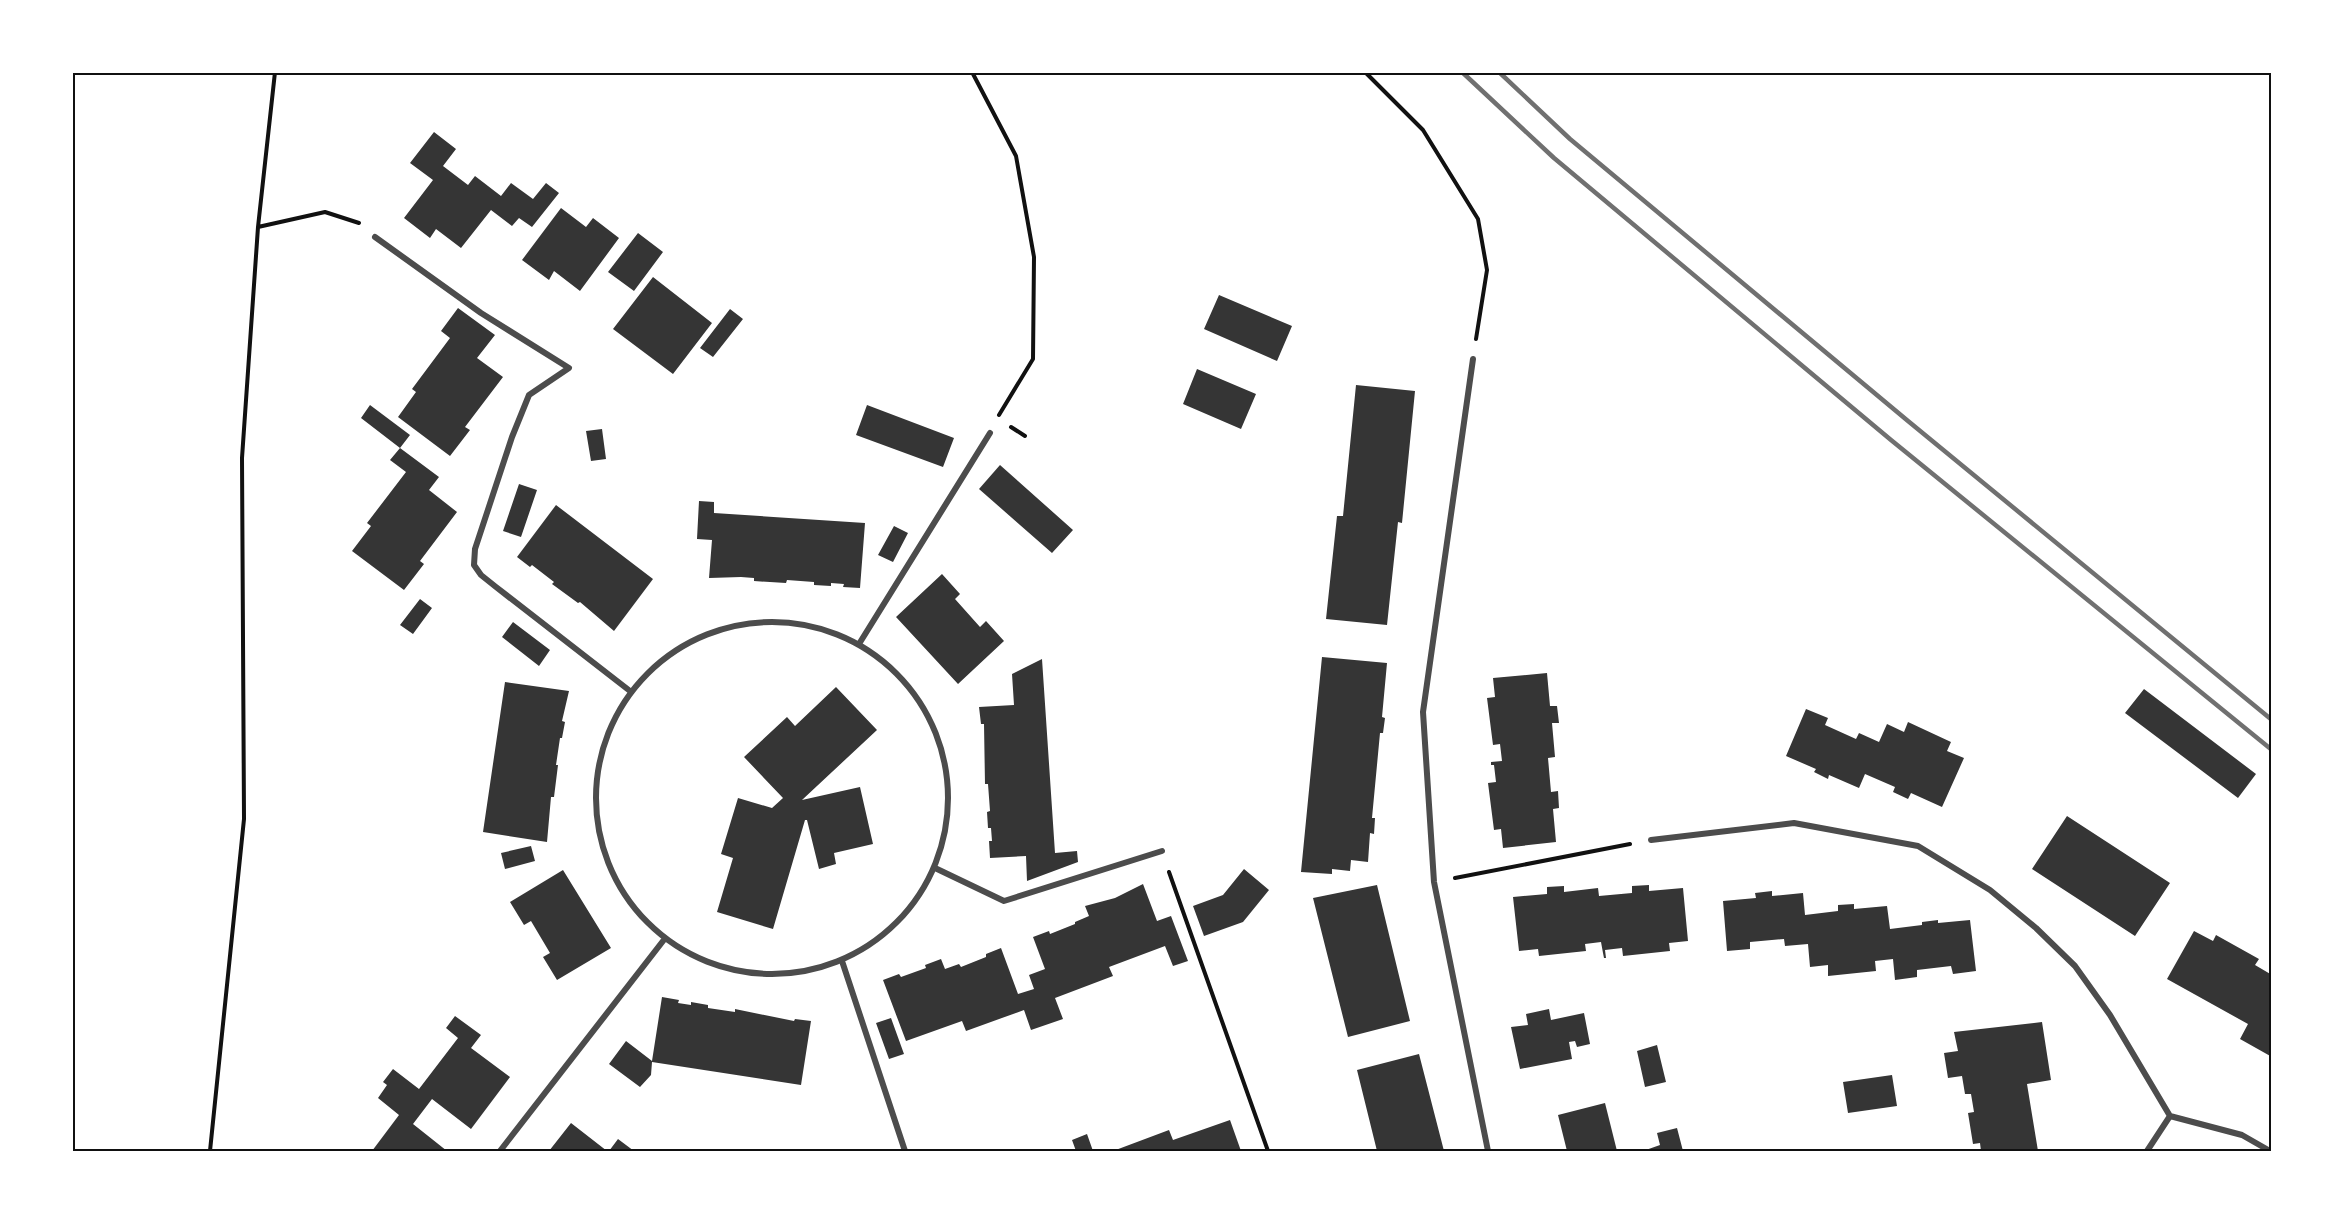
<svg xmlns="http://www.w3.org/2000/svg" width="2344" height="1223" font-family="Merriweather,serif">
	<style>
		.building { fill: #353535 }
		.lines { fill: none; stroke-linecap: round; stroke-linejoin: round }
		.path { stroke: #111; stroke-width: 4 }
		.minor { stroke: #4c4c4c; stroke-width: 6 }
		.rail { stroke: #707070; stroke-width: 4.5 }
		.neatline { fill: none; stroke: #111; stroke-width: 2 }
	</style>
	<rect width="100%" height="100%" fill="#fff"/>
	<path class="building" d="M434 132 456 149 443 166 468 185 475 176 501 196 511 183 533 199 546 183 559 193 532 227 519 218 512 226 491 210 461 248 436 229 430 238 404 218 433 180 410 163Z
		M561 208 586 227 593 218 619 238 580 291 554 271 549 280 522 260Z
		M638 233 663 252 634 291 608 272Z
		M653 277 712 323 673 374 613 329Z
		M1219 295 1292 326 1277 361 1204 329Z
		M458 308 495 335 477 358 503 377 465 427 470 430 450 456 398 417 416 392 412 389 450 338 441 331Z
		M730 309 743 319 713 357 700 348Z
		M1197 369 1256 394 1241 429 1183 404Z
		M1356 385 1415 391 1402 523 1398 522 1387 625 1326 619 1337 516H1343Z
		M370 405 410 435 400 448 361 418Z
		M867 405 954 438 943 467 856 435Z
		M602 429 606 459 591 461 586 431Z
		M400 448 439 477 429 490 457 512 420 561 424 564 404 590 352 551 371 526 367 523 406 472 390 460Z
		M1000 465 1073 530 1052 553 979 489Z
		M519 484 537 490 521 537 503 531Z
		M699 501 714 502V513L865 523 860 588 843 587 844 584 831 583V586L814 585V582L787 580 786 583 754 581V578L741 577 709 578 712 540 697 539Z
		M556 505 653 579 614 631 580 602 578 603 552 584 554 582 532 565 530 567 517 557Z
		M894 526 908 533 893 562 878 555Z
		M942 574 960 594 955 599 980 627 986 621 1004 641 958 684 896 617Z
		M420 599 432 608 413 634 400 625Z
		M513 622 550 650 539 666 502 637Z
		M1322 657 1387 663 1382 717 1385 718 1383 733H1380L1372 818H1375L1374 834 1370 833 1368 862 1351 860 1350 871 1332 869V874L1301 872Z
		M1042 659 1055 853 1077 851 1078 862 1027 881 1026 856 990 858 989 841H992L991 828H988L987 812 990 811 988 784H985L984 724H981L979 707 1014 705 1012 674Z
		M1547 673 1550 706H1557L1559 723H1552L1555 757 1548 758 1551 792 1558 791 1559 808 1553 809 1556 842 1503 848 1501 829 1494 830 1488 783 1496 782 1494 765H1491V762L1502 761 1500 744 1493 745 1487 698 1495 697 1493 678Z
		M505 682 569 691 562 721 565 722 562 738H560L556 765H558L554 797H551L547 842 483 832Z
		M836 687 877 730 802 800 860 787 873 844 834 853 836 864 819 869 807 820H805L773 929 717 912 733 858 721 854 738 798 772 808 783 798 744 757 787 717 795 726Z
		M2144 689 2256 774 2238 798 2125 713Z
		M1806 709 1828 718 1825 725 1856 739 1859 733 1879 742 1887 724 1904 732 1908 722 1951 742 1947 751 1964 758 1942 807 1911 793 1908 799 1893 792 1895 787 1865 774 1859 788 1829 775 1828 779 1814 772 1816 769 1786 756Z
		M2067 816 2170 883 2135 936 2032 869Z
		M531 846 535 861 505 869 501 853Z
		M1244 869 1269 890 1243 922 1204 936 1193 906 1223 895Z
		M563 870 611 948 557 980 543 957 550 953 531 921 524 925 510 902Z
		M1143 884 1157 921 1171 916 1188 961 1173 966 1165 946 1109 967 1113 976 1055 998 1063 1019 1031 1030 1024 1010 966 1031 962 1021 906 1041 883 980 899 974 901 977 926 968 925 965 941 959 945 969 959 964 961 967 986 957V954L1001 948 1018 994 1034 989 1029 975 1045 969 1033 937 1049 931 1050 934 1075 924V922L1089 916 1085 906 1115 898Z
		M1377 885 1410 1021 1348 1037 1313 898Z
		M1649 885V891L1683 888 1688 941 1669 943 1670 951 1623 956 1622 948 1605 950 1606 958H1604L1603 953 1601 942 1585 944 1586 951 1539 956 1538 949 1519 951 1513 897 1547 894V887L1564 886V892L1598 888 1599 896 1632 893V886Z
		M1772 891V896L1803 893 1805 915 1838 911V905L1854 904V909L1887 906 1890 929 1922 925V922L1938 920V923L1970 920 1976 971 1953 974 1951 966 1917 970V977L1895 980 1893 959 1875 961 1876 971 1828 976V965L1810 967 1808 944 1785 946 1784 939 1750 942V949L1727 951 1723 901 1756 898 1755 893Z
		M2194 931 2213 941 2216 935 2259 959 2255 965 2272 975 2269 984 2272 986V1057L2240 1039 2248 1024 2167 979Z
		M662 997 679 1000 678 1003 691 1005V1002L708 1005V1008L735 1012V1009L794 1021 795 1019 811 1021 801 1085 652 1062 651 1075 640 1087 609 1064 626 1041 652 1061Z
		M1549 1009 1551 1020 1584 1013 1590 1044 1577 1047 1575 1041 1569 1042 1572 1059 1520 1069 1511 1027 1528 1025 1526 1014Z
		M455 1016 481 1035 471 1048 510 1077 471 1129 432 1099 413 1124 447 1151H372L399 1115 378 1098 387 1085 383 1082 393 1069 419 1089 458 1038 446 1028Z
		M891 1018 904 1054 889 1059 876 1023Z
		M2042 1022 2051 1080 2027 1084 2038 1151H1981L1980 1143 1973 1144 1968 1113 1974 1112 1971 1094H1965L1962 1076 1948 1078 1944 1053 1958 1051 1954 1032Z
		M1657 1045 1666 1082 1645 1087 1637 1051Z
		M1419 1054 1444 1151H1377L1357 1070Z
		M1892 1075 1897 1106 1848 1113 1843 1082Z
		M1605 1103 1617 1151H1567L1558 1115Z
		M1230 1120 1241 1151H1113L1169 1130 1173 1140Z
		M571 1123 607 1151H549Z
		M1677 1128 1683 1151H1643L1660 1145 1657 1133Z
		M1087 1134 1093 1151H1076L1072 1140Z
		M618 1139 634 1151H609Z"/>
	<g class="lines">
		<path class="path" d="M972 72 1016 156 1034 257 1033 359 999 415
			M1365 72 1423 130 1478 219 1487 270 1476 339
			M258 227 325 212 359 223
			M1011 427 1025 436
			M1169 872 1268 1151
			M1455 878 1630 844
			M210 1151 244 819 242 458 258 227 275 72"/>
		<path class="minor" d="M375 237 481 313 569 368 529 395 512 437 475 549 474 565 481 575 496 587 630 691
			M1473 359 1423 712 1434 882 1488 1151
			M596 798a176 176 0 1 1 352 0a176 176 0 1 1-352 0Z
			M859 644 990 433
			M1651 840 1794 823 1918 846 1990 890 2036 928 2075 966 2110 1015 2170 1116
			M935 868 1004 901 1162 851
			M842 961 905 1151
			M500 1151 663 941
			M2147 1151 2170 1116 2242 1135 2270 1151"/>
		<path class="rail" d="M1462 72 1554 158 1891 440 2272 750
			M1499 72 1570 139 1908 421 2272 720"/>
	</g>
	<rect width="2344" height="1223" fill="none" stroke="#ffffff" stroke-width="147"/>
	<rect x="74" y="74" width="2196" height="1076" class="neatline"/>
</svg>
